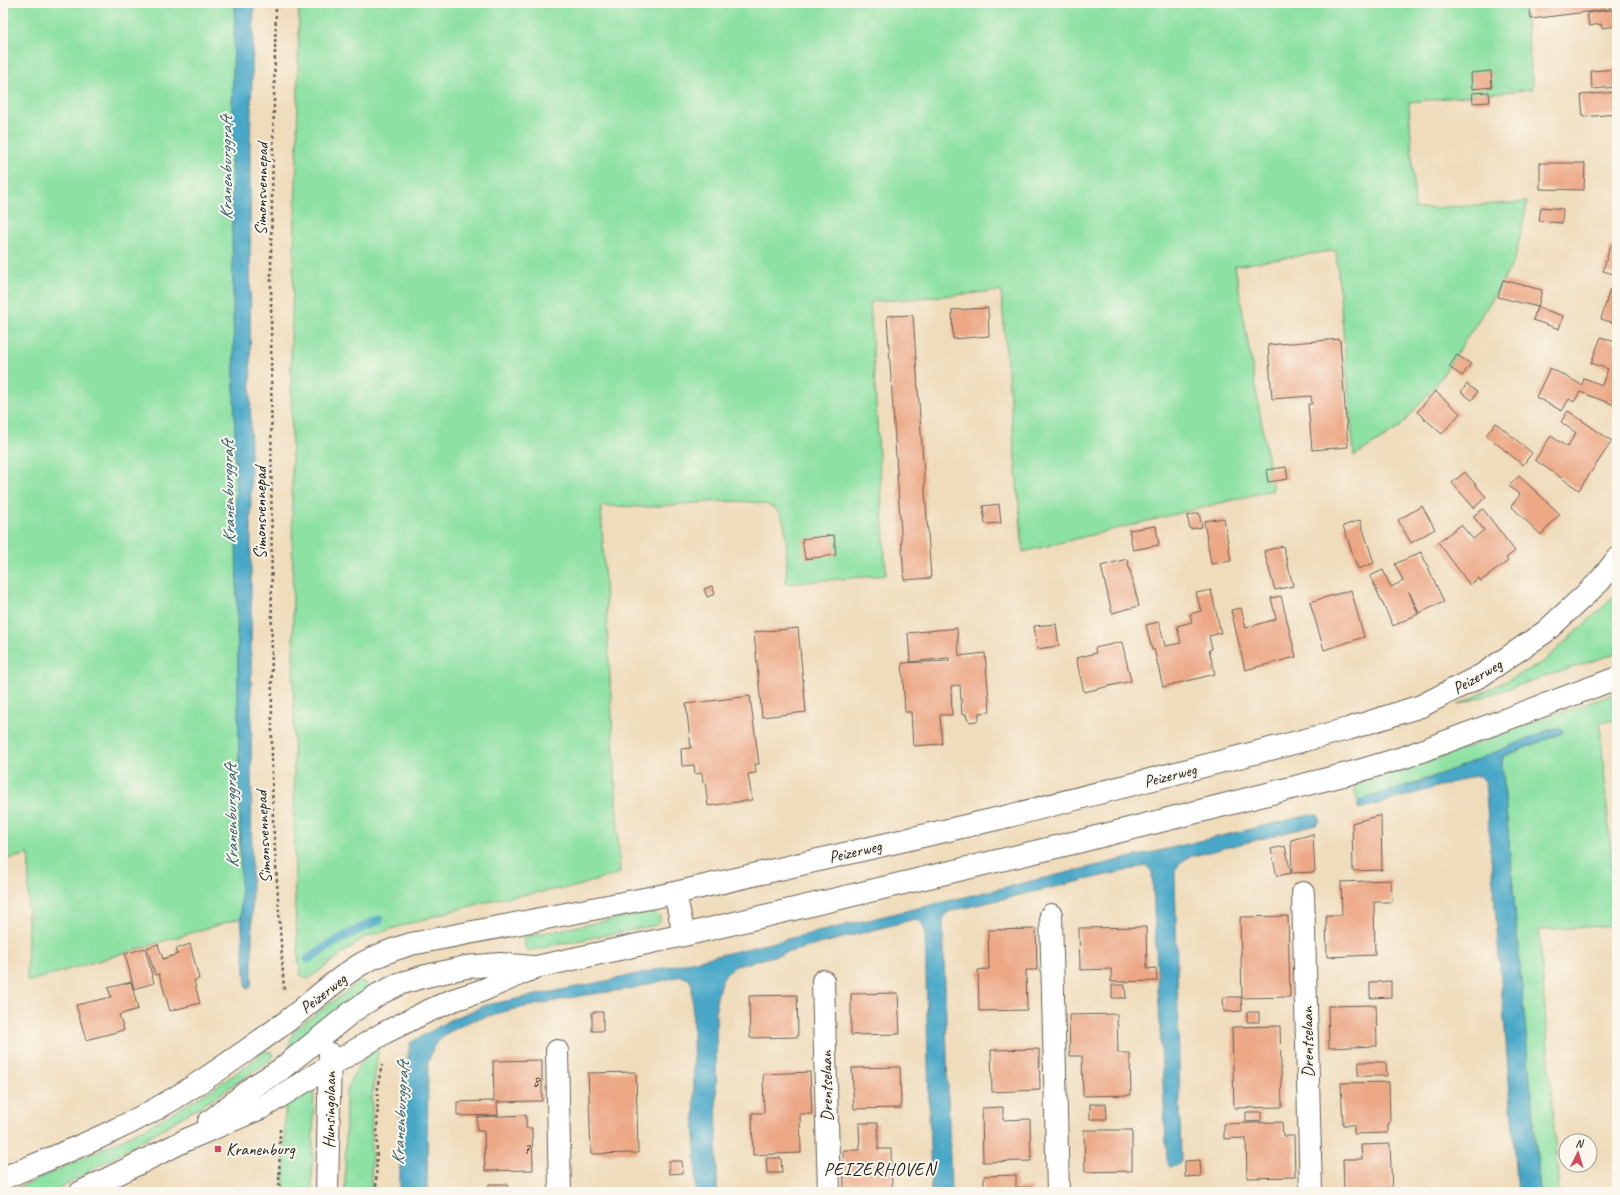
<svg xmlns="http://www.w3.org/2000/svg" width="1620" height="1195" font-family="Caveat,sans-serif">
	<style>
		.green { fill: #8ce1a3; stroke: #547e60 }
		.water { fill: #49a8c8; stroke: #326272 }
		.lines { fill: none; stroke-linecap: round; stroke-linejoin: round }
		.stream { stroke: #49a8c8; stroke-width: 9 }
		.building { fill: #eca785 }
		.minor-casing { stroke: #665f54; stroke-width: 24 }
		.path { stroke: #665f54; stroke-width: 2.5; stroke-dasharray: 3 3; stroke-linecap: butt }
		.minor { stroke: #fff; stroke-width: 22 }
		.poi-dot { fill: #d1495b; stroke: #fbf7ec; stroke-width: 1.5 }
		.labels { text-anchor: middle; stroke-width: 4; stroke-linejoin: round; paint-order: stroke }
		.number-label { font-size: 15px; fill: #503f36 }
		.street-label { font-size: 17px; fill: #1c1c1c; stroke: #fbf7ec }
		.poi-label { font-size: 17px; fill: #1c1c1c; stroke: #fbf7ec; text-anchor: start }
		.water-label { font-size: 18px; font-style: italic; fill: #305b69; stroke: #fbf7ec }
		.neighbourhood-label { font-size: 18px; letter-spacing: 1px; fill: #1c1c1c; stroke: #fbf7ec }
	</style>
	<rect width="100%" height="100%" fill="#fbf7ec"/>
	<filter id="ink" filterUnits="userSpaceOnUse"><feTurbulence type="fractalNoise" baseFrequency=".025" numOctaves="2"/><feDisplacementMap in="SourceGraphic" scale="8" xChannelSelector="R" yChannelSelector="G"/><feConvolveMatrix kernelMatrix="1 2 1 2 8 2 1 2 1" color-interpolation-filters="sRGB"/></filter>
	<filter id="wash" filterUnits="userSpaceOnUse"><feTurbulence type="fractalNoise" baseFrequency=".012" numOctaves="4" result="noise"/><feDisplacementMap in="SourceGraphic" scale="16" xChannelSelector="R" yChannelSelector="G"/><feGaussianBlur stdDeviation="0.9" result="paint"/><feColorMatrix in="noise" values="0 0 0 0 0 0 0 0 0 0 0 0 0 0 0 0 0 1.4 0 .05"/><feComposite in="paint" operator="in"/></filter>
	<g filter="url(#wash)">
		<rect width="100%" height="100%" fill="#efdcbb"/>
		<path class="green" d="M3 3H235L231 145 241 918 27 982 29 854 3 860Z
			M299 3H1524L1533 89 1409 102 1415 209 1527 202 1521 234 1514 261 1491 301 1436 385 1399 428 1354 456 1336 250 1235 266 1273 490 1023 552 1001 291 870 302 886 575 786 584C786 568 790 521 777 510 759 493 674 506 647 507 632 507 616 506 601 506L620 873 574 887 502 898 451 911 365 937 308 979 300 975 295 907 291 345 297 155Z
			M1617 594V653L1458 705 1542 663Z
			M1617 693V742L1615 720 1600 723 1617 925 1539 930 1559 1192H1540L1502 764 1503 757 1507 755 1562 733 1358 802 1353 786 1429 762 1527 724Z
			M651 912 656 913 660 917V922L657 925 526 951 523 937Z
			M359 982 366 983 370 990 288 1053 290 1041 296 1029Z
			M379 1046 372 1098 371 1192H345L346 1094C352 1073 361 1059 379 1046Z
			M265 1051 272 1052 273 1058 213 1099 66 1185 51 1192H9C94 1153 193 1111 265 1051Z
			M314 1083 312 1192H284L285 1103Z"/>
		<path class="water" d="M235 3H254L250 149 252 978 251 987 247 989 246 985 241 918 231 145Z
			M1559 728 1563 730 1562 733 1507 755 1503 757 1502 764 1540 1192H1518L1485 782 1480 776H1475L1360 809 1357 806 1360 800 1429 779 1552 729Z
			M1314 814 1318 815 1320 821 1316 825 1189 857 1181 862 1175 870 1181 1160 1177 1166 1170 1167 1167 1162 1152 871 1146 866 955 910 948 912 943 918 951 1192H931L925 931 922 923 915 919 736 966C721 976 719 986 716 1003L717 1192H696L692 985 689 979 681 976 629 989 585 995 510 1010 471 1021 449 1032 434 1045 428 1063 427 1192H400V1112L410 1043 450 1020 486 1005 611 980 699 960Z"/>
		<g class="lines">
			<path class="stream" d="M308 959C333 942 351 932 379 920"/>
		</g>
		<g id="blocks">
			<path class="building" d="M1529 3H1610V9L1531 19Z
				M1617 9V26L1602 28 1601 24 1589 26 1587 13Z
				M1617 69V87L1592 89 1591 71Z
				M1491 71 1492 87 1472 89 1471 73Z
				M1489 92 1490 102 1473 103 1472 93Z
				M1617 92V114L1583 117 1581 95Z
				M1540 163H1585L1584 190 1540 189Z
				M1541 207 1563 209 1562 223 1539 221Z
				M1610 246 1617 248V275L1603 271Z
				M1503 280 1542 290 1538 307 1498 297Z
				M1610 289 1617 291V324L1601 319Z
				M1537 307 1563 316 1559 329 1533 320Z
				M988 308 989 336 953 339 952 310Z
				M913 315 931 578 904 580 887 316Z
				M1601 337 1617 343V406L1580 392 1574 402 1569 399 1562 411 1536 397 1550 368 1582 385 1584 378 1602 385 1608 369 1591 363Z
				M1340 339 1348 447 1312 450 1308 404H1312L1311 396 1272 399 1268 345Z
				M1457 355 1471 364 1462 376 1449 367Z
				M1467 384 1477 392 1472 400 1461 392Z
				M1435 391 1460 413 1442 434 1417 412Z
				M1568 411 1612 441 1579 490 1535 460 1551 436 1567 447 1576 433 1561 422Z
				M1496 423 1532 453 1523 465 1486 435Z
				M1286 467 1288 479 1268 482 1266 470Z
				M1465 472 1486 497 1474 508 1452 483Z
				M1519 476 1560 514 1541 535 1511 506 1520 495 1509 486Z
				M999 504 1001 523 985 524 983 506Z
				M1422 506 1435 529 1411 543 1398 520Z
				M1483 509 1515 551 1506 558 1508 561 1497 569 1481 581 1479 578 1470 585 1438 542 1461 525 1473 539 1484 530 1473 516Z
				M1199 513 1202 527 1190 529 1187 516Z
				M1224 518 1231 561 1211 564 1204 521Z
				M1360 520 1374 563 1358 569 1343 526Z
				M1156 526 1159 545 1133 550 1129 530Z
				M834 535 836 555 805 559 802 539Z
				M1283 546 1293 586 1275 590 1264 551Z
				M1421 552 1444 602 1419 613 1409 592 1418 614 1393 626 1370 576 1383 570 1391 587 1403 581 1395 564Z
				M1127 559 1139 606 1112 613 1101 566Z
				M712 586 715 594 707 597 704 589Z
				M1211 590 1221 633 1209 636 1212 649 1209 650 1215 674 1163 687 1154 649 1152 650 1146 625 1159 622 1165 646 1181 643 1177 626 1192 622 1190 614 1201 611 1196 593Z
				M1351 590 1364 637 1324 650 1310 602Z
				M1281 596 1296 657 1245 670 1231 610 1241 608 1246 628 1259 624 1276 619 1271 598Z
				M1056 624 1059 646 1037 649 1034 626Z
				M798 628 806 712 762 717 754 632Z
				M957 628 959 656 985 653 990 712 979 713V718L977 721 970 722 967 719 966 714 962 715 960 685 951 686 952 715H940L942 744 913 746 911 712H905L902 663 949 661V658L910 662 908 633Z
				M1122 642 1131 681 1084 692 1076 658 1096 653 1095 648Z
				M750 696 759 764H755L756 773 748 774 752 800 708 806 705 782 703 783 702 773 695 774 694 765 682 766 681 749 691 748 686 704Z
				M1381 815 1382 870 1353 871 1352 823Z
				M1313 834 1315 872 1292 873 1291 840Z
				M1285 846 1291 873 1277 876 1271 849Z
				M1391 880 1392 902H1374L1375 955 1327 957 1326 915H1342L1341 882Z
				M1288 916 1290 997 1242 998 1240 917Z
				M1146 927 1147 969 1156 968 1157 981 1111 982V969L1080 970 1079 928Z
				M1036 929 1037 970H1026L1027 1010 979 1011 978 970 989 969 988 930Z
				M158 944 163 959 178 954 176 949 190 944 199 979 194 981 200 1003 170 1011 159 974 155 975 147 948Z
				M145 948 154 983 134 989 125 954Z
				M1391 981V997L1370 998V982Z
				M131 982 138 1009 119 1015 124 1030 86 1040 76 1005 111 997 108 988Z
				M1112 985H1125L1126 998H1112Z
				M898 993 900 1034 851 1035V994Z
				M797 995 798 1037 750 1038 749 996Z
				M1223 997H1241L1242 1011 1224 1012Z
				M1376 1005 1377 1046 1329 1048 1328 1006Z
				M592 1012H603V1031H592Z
				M1247 1012H1259V1022H1247Z
				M1117 1014 1118 1053H1130L1131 1095 1083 1096 1082 1056H1070L1069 1015Z
				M1280 1026 1282 1107 1234 1108 1232 1027Z
				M1039 1049 1040 1090 992 1092 991 1050Z
				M542 1060V1101L497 1102 498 1115 457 1116V1102L494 1101 493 1061Z
				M1359 1062H1386L1387 1076H1358Z
				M900 1067 901 1108 854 1109 852 1068Z
				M636 1072 638 1153 591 1154 588 1073Z
				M810 1072 812 1114H800L801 1153 753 1155 752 1113H764L763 1074Z
				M1389 1082 1390 1123 1388 1124V1133L1354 1134V1125H1343L1341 1083Z
				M1090 1104H1106L1107 1119H1090Z
				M1003 1107V1120L1030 1119 1031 1161 983 1162 982 1108Z
				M1246 1112H1261V1121L1246 1122Z
				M526 1115V1128H532L533 1170 485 1171 484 1131H477V1117Z
				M1282 1122 1283 1136H1294L1295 1177 1247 1178 1246 1138 1224 1139V1124Z
				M859 1123H878V1149H891L892 1189 903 1188 904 1192 844 1191 843 1150H860Z
				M1084 1130H1132V1171L1085 1172Z
				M1390 1144 1392 1192H1344L1343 1159H1362L1361 1145Z
				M766 1158H781L782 1173H767Z
				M1200 1160 1201 1176 1185 1177V1161Z
				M669 1161H682L683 1173 669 1174Z
				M1016 1175V1188L1032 1187V1192H984V1176Z
				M489 1184H507V1192H489Z
				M591 1190H620V1192H591Z"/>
		</g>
	</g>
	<g filter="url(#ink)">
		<use href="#blocks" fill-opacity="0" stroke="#665f54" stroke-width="1"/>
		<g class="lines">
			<g class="minor-casing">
				<path id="minor" d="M675 893 684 935
					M1303 893 1311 1192
					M1051 915 1058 1192
					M823 981 829 1192
					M557 1051 560 1192
					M209 1122 254 1086 280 1070 353 1011 379 994 399 984 422 977 466 967 500 964 533 967
					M3 1178C69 1151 135 1125 194 1086 225 1066 256 1044 286 1022 311 1003 335 979 363 963 378 955 394 949 411 944L675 893 1009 816 1348 729 1421 706 1482 675 1545 632 1599 582 1617 559
					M81 1192 188 1139 261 1108 384 1033 426 1012 453 1000 481 991 536 967 684 935 1081 841 1355 772 1405 757 1617 678
					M327 1192 330 1054"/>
			</g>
			<path class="path" d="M276 3 271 247 272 775 273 820 284 990
				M279 1192 280 1129
				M376 1192 378 1084 382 1065"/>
			<use href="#minor" class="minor"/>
		</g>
	</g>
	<rect class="poi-dot" x="214" y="1145" width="8" height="8" rx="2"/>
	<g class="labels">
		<g class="number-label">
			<text x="536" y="1086">8</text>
			<text x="527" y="1154">7</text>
		</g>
		<g class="street-label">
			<text transform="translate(261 189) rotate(-89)" y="6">Simonsvennepad</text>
			<text transform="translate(260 513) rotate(-90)" y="6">Simonsvennepad</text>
			<text transform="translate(1477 676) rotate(-30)" y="6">Peizerweg</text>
			<text transform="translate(1170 775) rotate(-14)" y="6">Peizerweg</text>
			<text transform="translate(263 837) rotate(-93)" y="6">Simonsvennepad</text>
			<text transform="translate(855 851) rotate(-13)" y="6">Peizerweg</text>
			<text transform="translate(323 993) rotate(-38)" y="6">Peizerweg</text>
			<text transform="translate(1307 1042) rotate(-91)" y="6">Drentselaan</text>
			<text transform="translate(826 1086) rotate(-91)" y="6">Drentselaan</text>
			<text transform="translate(329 1110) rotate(-89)" y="6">Hunsingolaan</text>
		</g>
		<g class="poi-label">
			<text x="226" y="1155">Kranenburg</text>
		</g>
		<g class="water-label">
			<text transform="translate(226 168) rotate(-90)" y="6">Kranenburggraft</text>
			<text transform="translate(228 492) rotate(-91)" y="6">Kranenburggraft</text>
			<text transform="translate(231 816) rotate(-91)" y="6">Kranenburggraft</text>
			<text transform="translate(400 1113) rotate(-87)" y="6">Kranenburggraft</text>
		</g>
		<g class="neighbourhood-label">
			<text x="880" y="1175">PEIZERHOVEN</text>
		</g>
	</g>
	<rect width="1620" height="1195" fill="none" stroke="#fbf7ec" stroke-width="16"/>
	<g transform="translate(1578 1153) rotate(5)"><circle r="19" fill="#fbf7ec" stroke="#a29f99"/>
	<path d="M0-3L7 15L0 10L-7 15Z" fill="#d1495b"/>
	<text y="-6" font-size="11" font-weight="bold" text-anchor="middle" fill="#1c1c1c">N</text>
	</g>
</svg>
